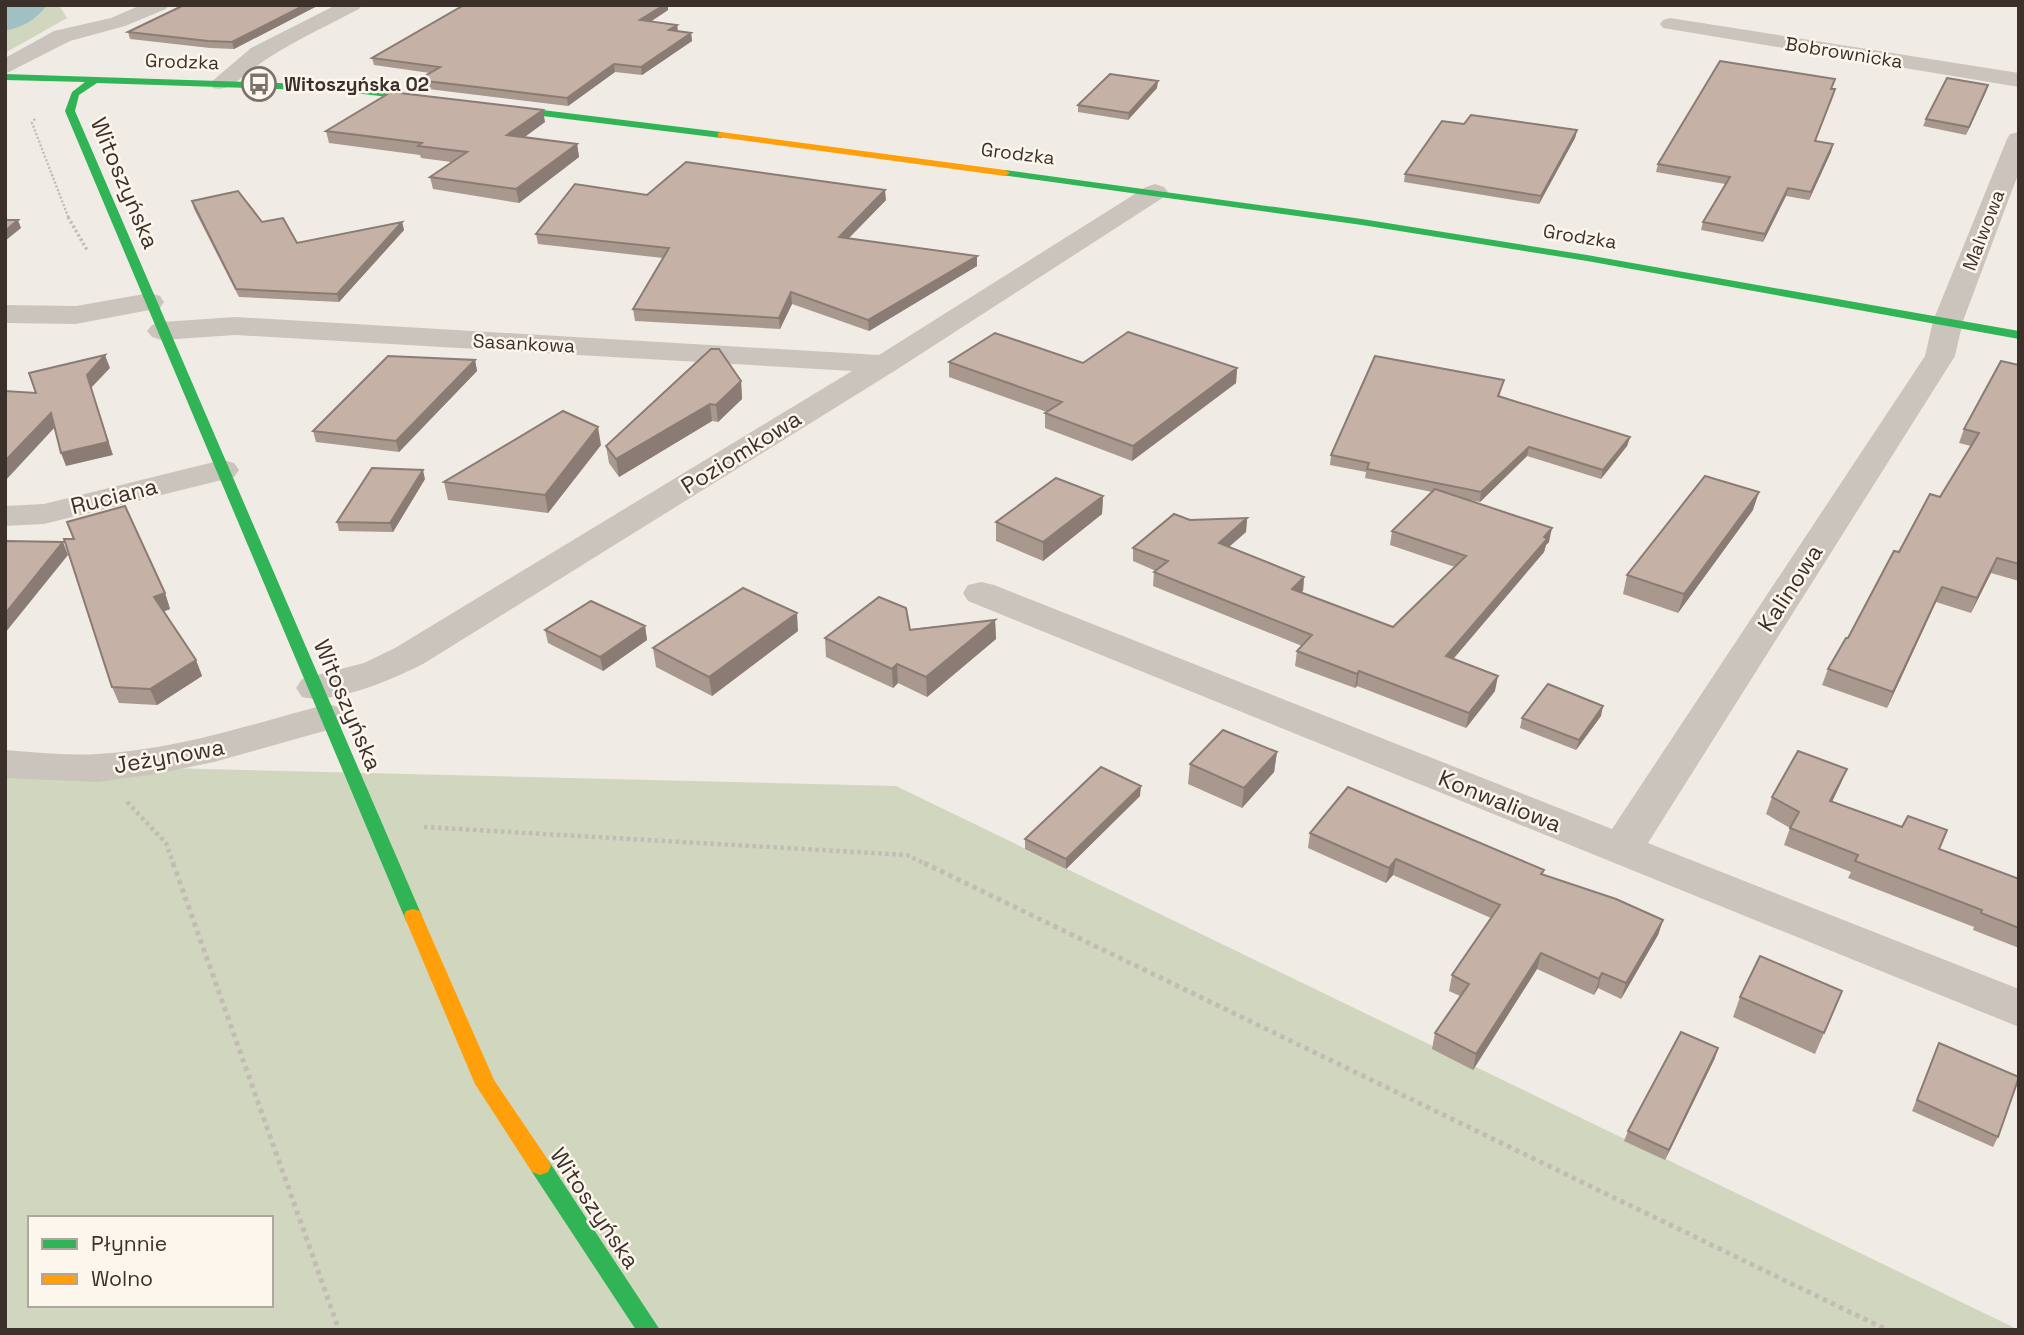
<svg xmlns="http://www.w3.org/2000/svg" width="2024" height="1335" font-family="'Space Grotesk',sans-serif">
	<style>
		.green { fill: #d0d7be; fill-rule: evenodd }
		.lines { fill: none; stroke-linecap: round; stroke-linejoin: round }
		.river { fill: #9fc1c3; fill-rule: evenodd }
		.path-far3 { stroke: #c3bcb5; stroke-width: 2.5; stroke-dasharray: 2 2; stroke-linecap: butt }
		.path-far2 { stroke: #c3bcb5; stroke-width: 3.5; stroke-dasharray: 2.5 2.5; stroke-linecap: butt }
		.path-far1 { stroke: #c3bcb5; stroke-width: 4.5; stroke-dasharray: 3.5 3.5; stroke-linecap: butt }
		.path { stroke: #c3bcb5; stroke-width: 5; stroke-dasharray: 4.5 4.5; stroke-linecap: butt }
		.street { fill: #cac4bd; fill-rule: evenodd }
		.fast { fill: #30b455; fill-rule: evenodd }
		.slow { fill: #ff9f0a; fill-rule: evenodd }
		.wall { fill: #a9988e }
		.shaded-wall { fill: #8a7c74 }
		.building { fill: #c5b1a5; stroke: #8a7c74; stroke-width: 2 }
		.labels { text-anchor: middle; stroke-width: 5; stroke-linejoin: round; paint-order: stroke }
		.far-street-label { font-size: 19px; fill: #3c312a; stroke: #fcf6ed }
		.far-poi-label { font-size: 19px; font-weight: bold; fill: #3c312a; stroke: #fcf6ed; text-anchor: start }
		.street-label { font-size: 23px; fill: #3c312a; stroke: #fcf6ed }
	</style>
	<rect width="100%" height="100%" fill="#f0ece5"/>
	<path class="green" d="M45 5H59L67 18 5 53V29Z
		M5 764 896 786 2019 1330H5ZM30 1218H271V1305H30Z"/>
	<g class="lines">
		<path class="river" d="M5 5H47C36 20 23 27 5 31Z"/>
		<path class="path-far3" d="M35 119 32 123 69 219"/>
		<path class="path-far2" d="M68 217 87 250"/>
		<path class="path-far1" d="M127 802 166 843 174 865
			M424 827 907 855 928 865"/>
		<path class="path" d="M173 863 339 1330
			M924 863 1887 1330"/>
		<path class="street" d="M141 5H169L166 9 125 26 70 41 5 74V58L54 31 111 18Z
			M336 5H362L359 9C321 29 280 47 246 74 235 83 228 91 213 88L210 83 251 48Z
			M1670 18 2019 73V87L1663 28 1660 24 1663 20Z
			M2019 132V172L1963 321 1955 356 1648 843 2019 989V1027L968 601 963 593 968 585 981 582 994 585 1612 829 1925 356 1933 321 2007 139 2010 134Z
			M1155 184 1164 187 1168 192 1164 197 896 370 423 664C393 679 334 705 302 697L296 688 302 679 364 663 395 648 852 371 235 335 162 340 152 337 147 331 152 325 162 322 235 317 879 355 1146 187Z
			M150 293 160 296 164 302 160 308 76 324 5 323V305L76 306Z
			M222 460 234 463 239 470 234 477 44 524 5 526V506L44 504Z
			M328 704 342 708 348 717 342 726 214 762 156 774 97 782 5 778V750C36 752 66 756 97 754 176 750 252 724 328 704Z"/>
		<path class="fast" d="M5 74 339 85 721 132 726 135 721 138 339 91 97 83 79 95 75 111 422 916 420 921H406L404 916 65 111 72 92 85 82 5 80Z
			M1005 170 1362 219 1587 255 2019 331V339L1587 261 1362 225 1001 175 1000 173Z
			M540 1157 548 1160 660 1330H636L532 1172 529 1166 532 1160Z"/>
		<path class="slow" d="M721 132 1005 170 1010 173 1005 176 718 137V133Z
			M413 909 420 911 422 916 494 1080 548 1160 551 1166 548 1172 540 1175 532 1172 475 1084 404 916 406 911Z"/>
	</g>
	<path class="wall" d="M319 5 234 49 210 48 130 39 128 32Z
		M668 10 650 22 677 25 678 31 691 33 692 41 642 75 615 72 568 106 420 88 418 80 430 73 374 65 372 58Z
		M1988 85 1966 135 1923 126 1926 119Z
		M1157 88 1128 120 1078 112V105Z
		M1832 89H1835L1833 97 1815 141 1831 152 1809 200 1786 196 1763 242 1701 230 1703 222 1725 184 1656 172 1658 164Z
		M545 122 524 137 577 144 579 157 519 203 433 189 430 177 451 162 421 158 420 155 329 143 326 131Z
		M1464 124 1577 130 1575 138 1539 204 1404 182 1405 174Z
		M647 195 886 200 849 238 977 266 869 331 792 304 780 329 635 321 633 309 663 258 538 244 536 234Z
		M192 201 262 222 297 243 402 222 404 230 339 302 239 297 194 209Z
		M475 360 477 371 399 452 316 442 313 431Z
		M949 362 1083 363 1237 368 1236 383 1132 461 1045 428V413L1047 412 949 377Z
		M2019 365V581L1991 573 1971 613 1936 602 1887 708 1822 685 1828 669 1848 638 1899 552 1940 497 1971 446 1959 443 1964 429Z
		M1504 380 1499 397 1630 437 1627 446 1601 479 1527 456 1480 502 1460 498 1549 542 1546 545 1544 552 1453 659 1495 691 1466 728 1357 686 1355 688 1295 666 1297 651 1302 646 1153 586 1154 572 1156 571 1133 561V548L1190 520 1247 518 1246 532 1229 547 1304 577 1303 591 1301 592 1393 627 1455 567 1390 545 1392 531 1432 492 1365 478 1366 472 1330 465 1331 455Z
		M741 381 742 399 718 422 712 421 619 477 609 463 606 446Z
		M601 445 548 513 448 500 444 482Z
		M425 479 393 532 339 531 337 522Z
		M1103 496 1102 514 1043 561 996 541V522Z
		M1753 510 1678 613 1623 594 1627 575Z
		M165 593 170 609 164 611 196 660 202 676 157 705 119 703 112 687Z
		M995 620 996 639 927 697 898 683 893 688 826 657 825 638Z
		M645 626 647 640 603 671 548 643 545 630Z
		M798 631 712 696 656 667 653 648Z
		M1601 716 1576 750 1520 728 1522 718Z
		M1277 752 1274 772 1242 808 1188 784 1190 764Z
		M1847 769 1840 785 1832 802 1939 849 2019 879V948L1973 930 1974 927 1848 878 1851 872 1784 845 1790 828 1766 814 1772 797Z
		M1140 796 1066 869 1025 849V839Z
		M1310 833 1544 870 1543 874 1663 920 1658 935 1621 999 1598 988 1594 995 1537 969 1473 1070 1432 1049 1435 1033 1460 996 1449 991 1452 975 1491 918 1393 875 1386 883 1308 848Z
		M1842 991 1815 1054 1733 1017 1740 997Z
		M1939 1043 1998 1137 1993 1147 1912 1111Z
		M1715 1058 1665 1160 1624 1141 1628 1131Z"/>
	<path class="shaded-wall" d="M305 5H319L234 49 232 42Z
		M664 5H668V10L641 28 640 20Z
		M677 25 678 32 669 30Z
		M691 33 692 41 642 75 641 67Z
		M614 64 615 72 568 106 567 98Z
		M1158 81 1157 88 1128 120 1129 113Z
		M1988 85 1986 92 1966 135 1969 127Z
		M543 110 545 122 510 148 507 135Z
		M1577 130 1575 138 1539 204 1541 196Z
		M577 144 579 157 519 203 516 189Z
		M1833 144 1831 152 1809 200 1811 192Z
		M1788 188 1786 196 1763 242 1765 234Z
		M885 190 886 200 840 247 839 237Z
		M18 220 21 228 5 241V231Z
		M402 222 404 230 339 302 337 294Z
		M977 256V266L869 331 868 320Z
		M791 292 792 304 780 329 779 318Z
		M105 355 110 368 91 388 113 455 66 466 61 453 87 375Z
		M475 360 477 371 399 452 396 441Z
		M1237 368 1236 383 1132 461 1133 446Z
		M741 381 742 399 718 422 716 405Z
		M710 404 712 421 619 477 616 459Z
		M51 413 56 426 5 481V461Z
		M598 427 601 445 548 513 545 495Z
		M1630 437 1627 446 1601 479 1603 470Z
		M1529 447 1527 456 1480 502 1481 492Z
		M423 470 425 479 393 532 390 523Z
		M1759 492 1753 510 1678 613 1684 594Z
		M1103 496 1102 514 1043 561V542Z
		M1247 518 1246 532 1217 557 1219 543Z
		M1552 528 1549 542 1546 545 1544 552 1443 671 1446 656Z
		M63 542 68 555 5 633V614Z
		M1997 558 1991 573 1971 613 1977 598Z
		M1304 577 1303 591 1290 603 1292 589Z
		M1942 587 1936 602 1887 708 1893 692Z
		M165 593 170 609 160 613 154 597Z
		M797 613 798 631 712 696 709 677Z
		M995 620 996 639 927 697 926 677Z
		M645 626 647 640 603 671 600 657Z
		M196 660 202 676 157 705 150 689Z
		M897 664 898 683 893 688 892 669Z
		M1359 671 1357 686 1355 688 1357 674Z
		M1498 676 1495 691 1466 728 1469 713Z
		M1603 706 1601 716 1576 750 1579 740Z
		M1277 752 1274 772 1242 808 1244 788Z
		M1847 769 1840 785 1824 818 1830 801Z
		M1141 786 1140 796 1066 869V859Z
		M1396 859 1393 875 1386 883 1389 868Z
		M1663 920 1658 935 1621 999 1626 983Z
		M1541 953 1537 969 1473 1070 1476 1054Z
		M1602 973 1598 988 1594 995 1599 979Z
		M1718 1048 1715 1058 1665 1160 1669 1150Z"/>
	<path class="building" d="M184 5H305L232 42 208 41 128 32Z
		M464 5H664L640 20 677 25 669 30 691 33 641 67 614 64 567 98 418 80 440 67 372 58Z
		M1720 61 1835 79 1831 89H1835L1815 141 1833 144 1811 192 1788 188 1765 234 1703 222 1730 177 1658 164Z
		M1110 74 1158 81 1129 113 1078 105Z
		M1947 78 1988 85 1969 127 1926 119Z
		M391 92 543 110 507 135 577 144 516 189 430 177 467 152 418 146 422 143 326 131Z
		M1471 115 1577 130 1541 196 1405 174 1442 121 1464 124Z
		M686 162 885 190 839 237 977 256 868 320 791 292 779 318 633 309 669 248 536 234 575 184 647 195Z
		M238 191 262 222 283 218 297 243 402 222 337 294 236 289 192 201Z
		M5 220H18L5 231Z
		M1128 332 1237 368 1133 446 1045 413 1062 402 949 362 995 333 1083 363Z
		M711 349H719L741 381 716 405 710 404 616 459 606 446Z
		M105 355 87 375 108 442 61 453 51 413 5 461V391L36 393 29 373Z
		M388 356 475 360 396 441 313 431Z
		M1375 356 1504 380 1498 396 1630 437 1603 470 1529 447 1481 492 1367 469 1369 463 1331 455Z
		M2001 361 2019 365V564L1997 558 1977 598 1942 587 1893 692 1828 669 1846 638H1848L1894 551 1899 552 1930 494 1940 497 1979 433 1964 429Z
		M563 411 598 427 545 495 444 482Z
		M372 468 423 470 390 523 337 522Z
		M1705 476 1759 492 1684 594 1627 575Z
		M1056 478 1103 496 1043 542 996 522Z
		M1435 489 1552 528 1544 537 1547 539 1446 656 1498 676 1469 713 1359 671 1357 674 1297 651 1312 635 1154 572 1168 561 1133 548 1174 514 1190 520 1247 518 1219 543 1304 577 1292 589 1393 627 1466 556 1392 531Z
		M125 506 165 593 154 597 196 660 150 689 112 687 64 539H74L67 522Z
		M5 541 63 542 5 614Z
		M743 588 797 613 709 677 653 648Z
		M879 597 906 608 910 630 995 620 926 677 897 664 892 669 825 638Z
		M591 601 645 626 600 657 545 630Z
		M1548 684 1603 706 1579 740 1522 718Z
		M1223 730 1277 752 1244 788 1190 764Z
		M1798 751 1847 769 1830 801 1902 827 1908 816 1947 830 1939 849 2019 879V928L1981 913 1982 910 1855 861 1858 855 1790 828 1799 812 1772 797Z
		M1101 767 1141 786 1066 859 1025 839Z
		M1348 787 1544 870 1541 874 1616 899 1663 920 1626 983 1602 973 1599 979 1541 953 1476 1054 1435 1033 1469 984 1452 975 1500 905 1396 859 1389 868 1310 833Z
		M1760 956 1842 991 1824 1033 1740 997Z
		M1681 1032 1718 1048 1669 1150 1628 1131Z
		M1939 1043 2019 1077 1998 1137 1917 1100Z"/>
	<defs>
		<g id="bus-ring" transform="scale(1.75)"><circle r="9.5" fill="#fcf6ed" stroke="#7b726b" stroke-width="1.5"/><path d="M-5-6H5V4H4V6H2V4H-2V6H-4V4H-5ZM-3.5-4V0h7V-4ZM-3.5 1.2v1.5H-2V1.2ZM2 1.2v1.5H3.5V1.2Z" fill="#7b726b"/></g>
	</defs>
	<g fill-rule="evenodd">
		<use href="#bus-ring" x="259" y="84"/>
	</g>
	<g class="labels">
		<g class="far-street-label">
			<text transform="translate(1844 52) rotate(9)" y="7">Bobrownicka</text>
			<text transform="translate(182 61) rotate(2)" y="7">Grodzka</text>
			<text transform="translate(1018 153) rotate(7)" y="7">Grodzka</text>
			<text transform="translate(1983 230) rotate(-69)" y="7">Malwowa</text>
			<text transform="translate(1580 236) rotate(9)" y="7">Grodzka</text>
			<text transform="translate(524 343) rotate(3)" y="7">Sasankowa</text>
		</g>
		<g class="far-poi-label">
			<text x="284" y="91">Witoszyńska 02</text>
		</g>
		<g class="street-label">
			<text transform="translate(125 183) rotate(67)" y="8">Witoszyńska</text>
			<text transform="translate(741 452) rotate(-32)" y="8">Poziomkowa</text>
			<text transform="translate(114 496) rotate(-14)" y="8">Ruciana</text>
			<text transform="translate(1790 588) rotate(-57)" y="8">Kalinowa</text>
			<text transform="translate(348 705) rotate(67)" y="8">Witoszyńska</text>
			<text transform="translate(169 756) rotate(-10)" y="8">Jeżynowa</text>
			<text transform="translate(1500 801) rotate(22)" y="8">Konwaliowa</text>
			<text transform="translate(595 1208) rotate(56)" y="8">Witoszyńska</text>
		</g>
	</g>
	<rect width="2024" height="1335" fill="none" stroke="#3c312a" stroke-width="14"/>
	<rect x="28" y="1216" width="245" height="91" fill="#fcf6ed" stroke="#afa79f" stroke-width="2"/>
	<rect x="42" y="1239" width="35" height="10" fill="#30b455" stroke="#afa79f" stroke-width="2"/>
	<text x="91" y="1251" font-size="21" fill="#3c312a">Płynnie</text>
	<rect x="42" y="1274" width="35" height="10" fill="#ff9f0a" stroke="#afa79f" stroke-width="2"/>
	<text x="91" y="1286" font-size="21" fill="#3c312a">Wolno</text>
</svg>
